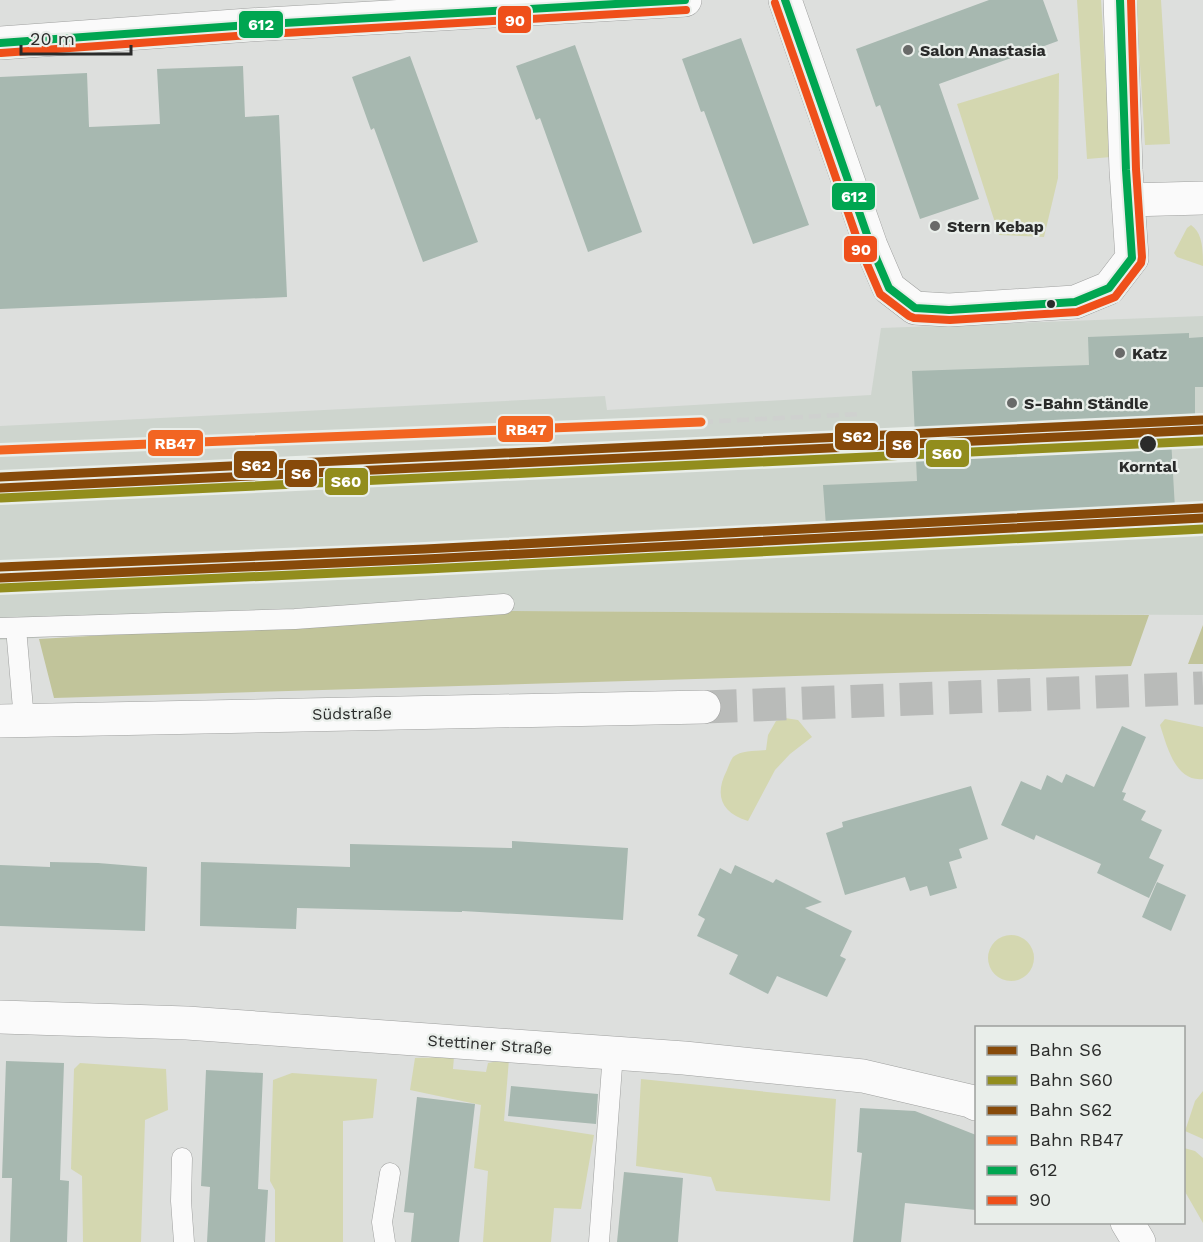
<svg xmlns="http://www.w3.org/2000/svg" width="1203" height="1242" font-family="'Work Sans',sans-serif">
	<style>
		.built { fill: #ced5ce }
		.green { fill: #d4d7b0 }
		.forest { fill: #c1c49a }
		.building { fill: #a7b8b0 }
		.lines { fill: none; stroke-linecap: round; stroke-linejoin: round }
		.secondary-tunnel { stroke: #b9bbb9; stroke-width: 33; stroke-dasharray: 33 16; stroke-linecap: butt }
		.lane-casing { stroke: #9fa09f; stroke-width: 21 }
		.street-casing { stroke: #9fa09f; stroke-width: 34 }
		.secondary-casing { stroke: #9fa09f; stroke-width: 34 }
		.lane { stroke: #fafafa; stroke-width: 20 }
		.street { stroke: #fafafa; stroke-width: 33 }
		.secondary { stroke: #fafafa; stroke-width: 33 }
		.rail { stroke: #cfd1cf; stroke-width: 4.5; stroke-dasharray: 12 6; stroke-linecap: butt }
		.bus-1-casing { stroke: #e9eeea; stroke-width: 12 }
		.bus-2-casing { stroke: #e9eeea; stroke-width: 12 }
		.bus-1 { stroke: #00a651; stroke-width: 8 }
		.bus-2 { stroke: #ef4f1a; stroke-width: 8 }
		.rail-1-casing { stroke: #e9eeea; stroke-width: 14 }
		.rail-2-casing { stroke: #e9eeea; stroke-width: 14 }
		.rail-3-casing { stroke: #e9eeea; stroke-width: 14 }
		.rail-4-casing { stroke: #e9eeea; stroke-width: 14 }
		.rail-1 { stroke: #874a0a; stroke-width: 9 }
		.rail-2 { stroke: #928d1d; stroke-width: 9 }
		.rail-3 { stroke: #874a0a; stroke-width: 9 }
		.rail-4 { stroke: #f26522; stroke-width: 9 }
		.poi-dot { fill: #696a69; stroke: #e9eeea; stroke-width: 2 }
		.bus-dot { fill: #2a2b2a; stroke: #e9eeea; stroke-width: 2 }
		.labels { text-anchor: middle; stroke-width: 4.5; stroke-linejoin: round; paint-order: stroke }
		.poi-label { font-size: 16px; font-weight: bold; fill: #2a2b2a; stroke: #e9eeea; text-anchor: start }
		.stop-label { font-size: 16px; font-weight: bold; fill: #2a2b2a; stroke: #e9eeea }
		.street-label { font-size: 16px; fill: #2a2b2a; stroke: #e9eeea }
		.line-badge { stroke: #e9eeea; stroke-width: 2 }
		.badge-label { font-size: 16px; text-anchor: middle; font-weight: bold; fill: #fff }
	</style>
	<rect width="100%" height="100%" fill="#dddfdd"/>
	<path class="built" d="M1203 316V615L512 611 0 640V426L605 396 607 410 871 395 881 328Z"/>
	<path class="green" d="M1077 0H1101L1111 157 1087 159Z
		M1136 0H1161L1170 144 1145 145Z
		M1059 73 1058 178 1044 237 999 235 957 104Z
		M1191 225C1203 233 1203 251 1203 266L1177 257 1174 253 1187 228Z
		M785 718 798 720 812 737 790 754 775 770 748 821C721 813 714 795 727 770 728 767 731 760 733 757 741 750 756 751 766 750L768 735 776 721Z
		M1165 719 1203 727V779C1175 782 1167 746 1160 725Z
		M988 958a23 23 0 1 1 46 0a23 23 0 1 1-46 0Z
		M454 1057 453 1069 486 1072 488 1063 509 1059 504 1121 594 1135 581 1209 554 1208 551 1242H483L488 1171 474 1168 481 1105 410 1090 415 1058Z
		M80 1063 166 1069 168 1110 145 1120 141 1242H83L82 1176 71 1169 74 1069Z
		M292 1073 377 1079 373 1118 343 1121V1242H275V1190L270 1181 273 1080Z
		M641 1079 836 1099 830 1201 716 1191 711 1177 636 1166Z
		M1203 1091V1139L1185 1131 1195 1101Z
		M1184 1148 1195 1151 1203 1158V1223L1184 1190Z"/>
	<path class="forest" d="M512 611 1149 615 1131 666 54 698 39 639Z
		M1203 625V664H1188Z"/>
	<path class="building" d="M989 0H1043L1058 41 939 84 979 199 920 219 880 105 876 107 856 49Z
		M741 38 809 225 753 244 704 111 701 112 682 59Z
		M575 45 642 232 588 252 540 118 536 120 516 66Z
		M410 56 478 242 423 262 374 128 371 130 352 77Z
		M243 66 245 117 279 115 287 297 0 309V77L87 73 89 127 160 124 157 69Z
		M1189 333V338L1203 337V387H1195V419L1170 421 1175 509 826 526 823 485 917 481 912 371 1089 365 1088 337Z
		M1122 726 1146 737 1122 792 1126 793 1123 800 1146 811 1141 820 1162 830 1149 858 1164 865 1149 898 1097 873 1101 864 1036 835 1034 840 1001 825 1021 781 1041 790 1047 775 1062 783 1066 774 1094 787Z
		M971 786 988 839 959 849 962 858 949 862 957 888 930 896 927 886 910 891 905 877 845 895 826 833 843 827 842 822Z
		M512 841 628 848 623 920 462 911V912L297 908 296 929 200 926 201 862 350 867V844L512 848Z
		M50 862 98 863 147 867 145 931 0 926V865L50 867Z
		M735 865 773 883 776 879 822 902 805 908 852 931 840 956 846 959 827 997 777 976 768 994 729 974 738 955 697 936 705 919 698 915 720 868 731 874Z
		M1157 882 1186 895 1171 931 1142 917Z
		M6 1061 64 1063 60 1180 69 1181 67 1242H10L12 1178H2Z
		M206 1070 263 1073 258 1189 268 1190 265 1242H207L210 1187 201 1186Z
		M511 1086 598 1094 596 1124 508 1116Z
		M417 1097 475 1104 459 1242H411L414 1213 404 1212Z
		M860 1108 915 1111 976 1135V1210L905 1203 901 1242H853L862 1153 857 1152Z
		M624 1172 683 1178 678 1242H617Z"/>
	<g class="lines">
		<path class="secondary-tunnel" d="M704 707 1203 688"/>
		<g class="lane-casing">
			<path id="lane" d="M0 628 295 619 504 604
				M16 628 24 720
				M182 1158 181 1201 184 1242
				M385 1242 382 1222 390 1173
				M599 1242 613 1053"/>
		</g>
		<g class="street-casing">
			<path id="street" d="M785 0 871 246 889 288 915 308 949 310 1075 302 1109 288 1132 258 1126 170 1120 0
				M0 43 249 25 685 0
				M1128 200 1203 198
				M0 1017 187 1023 684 1058 863 1076 970 1101 976 1104
				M1127 1222 1139 1242"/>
		</g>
		<g class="secondary-casing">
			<path id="secondary" d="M0 721 704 707"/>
		</g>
		<use href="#lane" class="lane"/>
		<use href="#street" class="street"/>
		<use href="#secondary" class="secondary"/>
		<path class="rail" d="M701 422 861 414"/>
		<g class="bus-1-casing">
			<path id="bus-1" d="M785 0 871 246 889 288 915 308 949 310 1075 302 1109 288 1132 258 1126 170 1120 0
				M0 43 249 25 685 0"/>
		</g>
		<g class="bus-2-casing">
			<path id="bus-2" d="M775 3 861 250 880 294 909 316 914 318 950 320 1077 312 1115 297 1141 263 1142 257 1136 169 1131 0
				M1 53 250 35 686 10"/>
		</g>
		<use href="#bus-1" class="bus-1"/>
		<use href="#bus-2" class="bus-2"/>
		<g class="rail-1-casing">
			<path id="rail-1" d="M0 488 1203 430
				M0 578 426 559 1203 518"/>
		</g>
		<g class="rail-2-casing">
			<path id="rail-2" d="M1 498 1203 441
				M0 588 427 569 1203 529"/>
		</g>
		<g class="rail-3-casing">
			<path id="rail-3" d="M0 477 1202 420
				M0 567 425 549 1202 508"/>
		</g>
		<g class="rail-4-casing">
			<path id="rail-4" d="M0 450 701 422"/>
		</g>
		<use href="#rail-1" class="rail-1"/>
		<use href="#rail-2" class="rail-2"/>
		<use href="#rail-3" class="rail-3"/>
		<use href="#rail-4" class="rail-4"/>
	</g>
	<g class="poi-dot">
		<circle cx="908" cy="50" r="6"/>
		<circle cx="935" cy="226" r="6"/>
		<circle cx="1120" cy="353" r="6"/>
		<circle cx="1012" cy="403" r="6"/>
	</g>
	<g class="bus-dot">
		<circle cx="1051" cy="304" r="5"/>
		<circle cx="1148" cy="444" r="9"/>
	</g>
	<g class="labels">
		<g class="poi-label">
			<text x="920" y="56">Salon Anastasia</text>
			<text x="947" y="232">Stern Kebap</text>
			<text x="1132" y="359">Katz</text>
			<text x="1024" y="409">S-Bahn Ständle</text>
		</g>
		<g class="stop-label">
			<text x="1148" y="472">Korntal</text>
		</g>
		<g class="street-label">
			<text transform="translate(352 713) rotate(-1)" y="6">Südstraße</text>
			<text transform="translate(490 1044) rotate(4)" y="6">Stettiner Straße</text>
		</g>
	</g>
	<g class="line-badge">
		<rect x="497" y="5" width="35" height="29" rx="6" fill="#ef4f1a"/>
		<rect x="238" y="10" width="46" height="29" rx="6" fill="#00a651"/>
		<rect x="831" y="182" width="45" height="29" rx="6" fill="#00a651"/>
		<rect x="843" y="235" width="35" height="28" rx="6" fill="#ef4f1a"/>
		<rect x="497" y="415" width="57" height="28" rx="6" fill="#f26522"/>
		<rect x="834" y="422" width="45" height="29" rx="6" fill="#874a0a"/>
		<rect x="147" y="429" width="57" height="28" rx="6" fill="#f26522"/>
		<rect x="885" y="430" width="34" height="29" rx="6" fill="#874a0a"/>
		<rect x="925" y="439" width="45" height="29" rx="6" fill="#928d1d"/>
		<rect x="233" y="450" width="45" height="29" rx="6" fill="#874a0a"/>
		<rect x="284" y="459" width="34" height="29" rx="6" fill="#874a0a"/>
		<rect x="324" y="467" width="45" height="29" rx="6" fill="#928d1d"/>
	</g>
	<g class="badge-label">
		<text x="515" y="26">90</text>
		<text x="261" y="30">612</text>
		<text x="854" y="202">612</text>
		<text x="861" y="255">90</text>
		<text x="526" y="435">RB47</text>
		<text x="857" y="442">S62</text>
		<text x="175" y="449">RB47</text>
		<text x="902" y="450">S6</text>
		<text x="947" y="459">S60</text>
		<text x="256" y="471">S62</text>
		<text x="301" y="479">S6</text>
		<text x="346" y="487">S60</text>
	</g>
	<rect x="975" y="1026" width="210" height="198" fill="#e9eeea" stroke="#9da09d" stroke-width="1.5"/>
	<rect x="987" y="1046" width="30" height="9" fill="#874a0a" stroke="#9da09d" stroke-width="1.5"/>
	<text x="1029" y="1056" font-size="18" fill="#2a2b2a">Bahn S6</text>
	<rect x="987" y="1076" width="30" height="9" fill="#928d1d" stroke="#9da09d" stroke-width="1.5"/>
	<text x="1029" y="1086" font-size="18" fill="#2a2b2a">Bahn S60</text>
	<rect x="987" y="1106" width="30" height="9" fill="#874a0a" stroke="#9da09d" stroke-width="1.5"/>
	<text x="1029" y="1116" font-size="18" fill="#2a2b2a">Bahn S62</text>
	<rect x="987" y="1136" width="30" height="9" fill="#f26522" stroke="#9da09d" stroke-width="1.5"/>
	<text x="1029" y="1146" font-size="18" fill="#2a2b2a">Bahn RB47</text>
	<rect x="987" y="1166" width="30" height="9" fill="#00a651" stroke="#9da09d" stroke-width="1.5"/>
	<text x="1029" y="1176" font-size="18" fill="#2a2b2a">612</text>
	<rect x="987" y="1196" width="30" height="9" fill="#ef4f1a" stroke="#9da09d" stroke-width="1.5"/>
	<text x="1029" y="1206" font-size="18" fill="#2a2b2a">90</text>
	<path d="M21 45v9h110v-9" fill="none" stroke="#2a2b2a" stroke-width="3"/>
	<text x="30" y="45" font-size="18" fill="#2a2b2a" stroke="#e9eeea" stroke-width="4.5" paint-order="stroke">20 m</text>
</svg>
